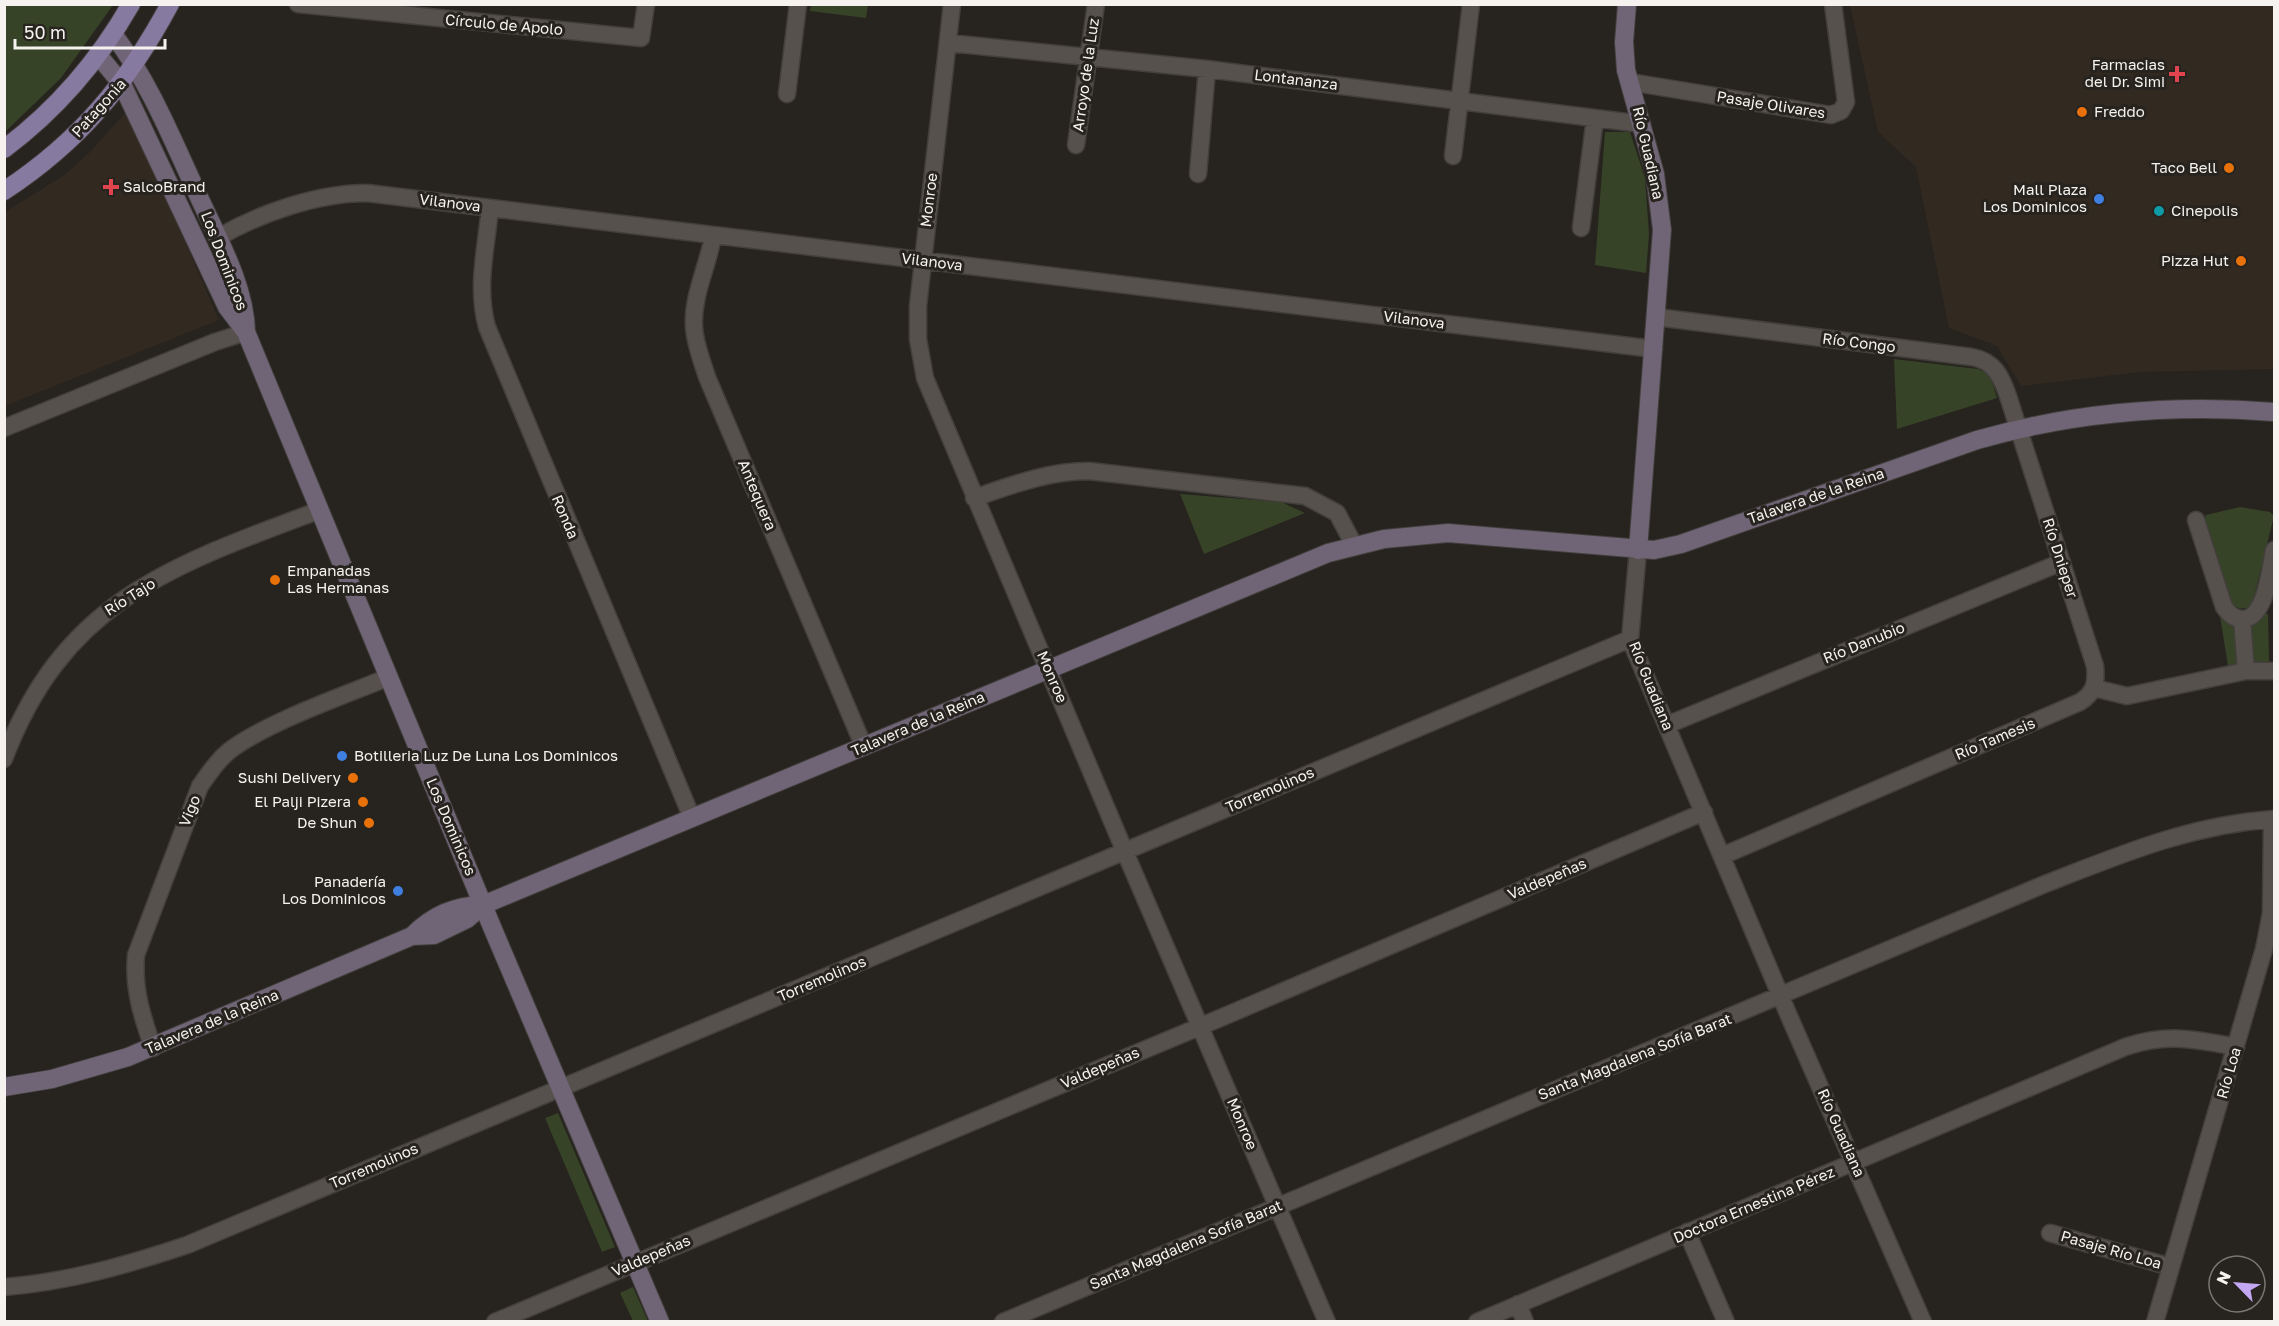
<svg xmlns="http://www.w3.org/2000/svg" width="2279" height="1326" font-family="'Golos Text',sans-serif">
	<style>
		.built { fill: #322921 }
		.green { fill: #374327 }
		.lines { fill: none; stroke-linecap: round; stroke-linejoin: round }
		.street-casing { stroke: #423f3c; stroke-width: 19 }
		.secondary-casing { stroke: #423f3c; stroke-width: 20 }
		.primary-casing { stroke: #423f3c; stroke-width: 20 }
		.street { stroke: #56514d; stroke-width: 16 }
		.secondary { stroke: #6f6576; stroke-width: 18 }
		.primary { stroke: #877aa0; stroke-width: 18 }
		.health-dot { fill: #e0444e; stroke: #27231f; stroke-width: 2 }
		.food-dot { fill: #e8710a; stroke: #27231f; stroke-width: 2 }
		.shop-dot { fill: #3f7fe0; stroke: #27231f; stroke-width: 2 }
		.culture-dot { fill: #0f9aa8; stroke: #27231f; stroke-width: 2 }
		.labels { text-anchor: middle; stroke-width: 6; stroke-linejoin: round; paint-order: stroke }
		.street-label { font-size: 15px; fill: #f5f2ef; stroke: #27231f }
		.poi-label { font-size: 15px; fill: #f5f2ef; stroke: #27231f; text-anchor: end }
	</style>
	<rect width="100%" height="100%" fill="#27231f"/>
	<path class="built" d="M1850 5H2274V369L2140 372 2021 386 1997 346 1949 328 1916 167 1878 132Z
		M125 113 137 131 219 320 5 406V212L66 174 91 151Z"/>
	<path class="green" d="M5 4 113 5 61 78 5 132Z
		M811 5V4L868 5 866 18 810 11Z
		M1605 132H1630L1645 178 1649 234 1646 273 1595 265Z
		M1894 359 1978 369 1990 375 1997 398 1897 429Z
		M1180 494 1281 502 1305 513 1204 554Z
		M2240 507 2270 512 2274 516 2252 605C2241 611 2237 609 2229 600L2204 523 2206 515Z
		M2262 614H2268L2269 663 2228 666 2220 616 2238 627 2252 626Z
		M558 1113 615 1247 602 1252 545 1118Z
		M633 1287 648 1321H633L620 1293Z"/>
	<g class="lines">
		<g class="street-casing">
			<path id="street" d="M298 4 641 38 646 4
				M952 4 918 306V339L925 378 1125 852 1327 1322
				M949 43 1207 69 1642 124
				M1630 82 1831 115 1841 111 1846 102 1833 4
				M787 94 798 4
				M1076 145 1096 4
				M1453 156 1471 4
				M1198 174 1207 69
				M490 208C486 249 476 287 487 327L692 818
				M1581 228 1595 118
				M713 236C708 266 692 296 694 327 695 344 702 361 707 377L864 747
				M217 238C260 213 318 193 367 193L1654 349
				M1656 317 1972 357C1994 361 2001 376 2008 396L2095 666C2097 684 2094 693 2080 702L1722 856
				M4 428 215 342 246 332
				M974 498C1012 485 1048 471 1089 471L1305 496 1337 513 1354 545
				M2196 520 2224 607C2229 614 2234 619 2243 619 2266 618 2270 569 2274 550
				M1638 550 1630 639 1789 1016 1923 1322
				M2242 619 2246 671
				M2094 688 2127 696 2246 671H2274
				M1667 725 2062 562
				M4 759C64 600 173 565 320 510
				M153 1048C142 1016 133 989 136 955L200 786C210 772 219 758 233 748 273 720 343 696 389 677
				M1687 1232 1726 1322
				M2050 1233 2171 1267
				M4 1287C68 1282 127 1265 187 1245L1630 639
				M1518 1304 1525 1322
				M495 1322 1218 1019 1704 812
				M1003 1322 2045 884C2122 854 2190 825 2274 819
				M1477 1322 2125 1047C2166 1033 2195 1039 2236 1047
				M2155 1322 2264 949 2271 913 2272 819"/>
		</g>
		<g class="secondary-casing">
			<path id="secondary" d="M1627 4 1624 42 1626 70 1655 174 1662 230 1638 550
				M113 34C150 83 172 139 198 195 217 237 245 285 246 332L492 927 660 1322
				M98 55 122 84 227 307 246 332
				M412 936C433 915 454 906 483 905
				M4 1087 52 1079 128 1057 412 936 434 935 467 919 483 905 519 890 1328 553 1384 539 1448 533 1654 550 1681 544 1977 440C2075 412 2174 404 2274 412"/>
		</g>
		<g class="primary-casing">
			<path id="primary" d="M4 149C56 110 99 60 131 4
				M4 191C80 141 127 84 170 4"/>
		</g>
		<use href="#street" class="street"/>
		<use href="#secondary" class="secondary"/>
		<use href="#primary" class="primary"/>
	</g>
	<g class="health-dot">
		<path d="M2174 65h6v6h6v6h-6v6h-6v-6h-6v-6h6z"/>
		<path d="M108 178h6v6h6v6h-6v6h-6v-6h-6v-6h6z"/>
	</g>
	<g class="food-dot">
		<circle cx="2082" cy="112" r="6"/>
		<circle cx="2229" cy="168" r="6"/>
		<circle cx="2241" cy="261" r="6"/>
		<circle cx="275" cy="580" r="6"/>
		<circle cx="353" cy="778" r="6"/>
		<circle cx="363" cy="802" r="6"/>
		<circle cx="369" cy="823" r="6"/>
	</g>
	<g class="shop-dot">
		<circle cx="2099" cy="199" r="6"/>
		<circle cx="342" cy="756" r="6"/>
		<circle cx="398" cy="891" r="6"/>
	</g>
	<circle class="culture-dot" cx="2159" cy="211" r="6"/>
	<g class="labels">
		<g class="street-label">
			<text transform="translate(504 25) rotate(5)" y="5">Círculo de Apolo</text>
			<text transform="translate(1086 75) rotate(-82)" y="5">Arroyo de la Luz</text>
			<text transform="translate(1296 80) rotate(7)" y="5">Lontananza</text>
			<text transform="translate(1771 105) rotate(9)" y="5">Pasaje Olivares</text>
			<text transform="translate(99 108) rotate(-48)" y="5">Patagonia</text>
			<text transform="translate(1648 153) rotate(77)" y="5">Río Guadiana</text>
			<text transform="translate(929 200) rotate(-83)" y="5">Monroe</text>
			<text transform="translate(450 203) rotate(7)" y="5">Vilanova</text>
			<text transform="translate(224 261) rotate(69)" y="5">Los Dominicos</text>
			<text transform="translate(932 262) rotate(7)" y="5">Vilanova</text>
			<text transform="translate(1414 320) rotate(7)" y="5">Vilanova</text>
			<text transform="translate(1859 343) rotate(7)" y="5">Río Congo</text>
			<text transform="translate(757 495) rotate(67)" y="5">Antequera</text>
			<text transform="translate(1816 496) rotate(-19)" y="5">Talavera de la Reina</text>
			<text transform="translate(565 517) rotate(67)" y="5">Ronda</text>
			<text transform="translate(2060 558) rotate(72)" y="5">Río Dnieper</text>
			<text transform="translate(130 597) rotate(-32)" y="5">Río Tajo</text>
			<text transform="translate(1864 643) rotate(-22)" y="5">Río Danubio</text>
			<text transform="translate(1052 677) rotate(67)" y="5">Monroe</text>
			<text transform="translate(1651 686) rotate(68)" y="5">Río Guadiana</text>
			<text transform="translate(918 724) rotate(-23)" y="5">Talavera de la Reina</text>
			<text transform="translate(1995 739) rotate(-23)" y="5">Río Tamesis</text>
			<text transform="translate(1270 790) rotate(-23)" y="5">Torremolinos</text>
			<text transform="translate(190 811) rotate(-68)" y="5">Vigo</text>
			<text transform="translate(451 827) rotate(67)" y="5">Los Dominicos</text>
			<text transform="translate(1547 879) rotate(-23)" y="5">Valdepeñas</text>
			<text transform="translate(822 979) rotate(-23)" y="5">Torremolinos</text>
			<text transform="translate(212 1022) rotate(-23)" y="5">Talavera de la Reina</text>
			<text transform="translate(1635 1057) rotate(-22)" y="5">Santa Magdalena Sofía Barat</text>
			<text transform="translate(1100 1068) rotate(-23)" y="5">Valdepeñas</text>
			<text transform="translate(2229 1073) rotate(-74)" y="5">Río Loa</text>
			<text transform="translate(1242 1124) rotate(67)" y="5">Monroe</text>
			<text transform="translate(1841 1133) rotate(66)" y="5">Río Guadiana</text>
			<text transform="translate(374 1166) rotate(-23)" y="5">Torremolinos</text>
			<text transform="translate(1754 1205) rotate(-23)" y="5">Doctora Ernestina Pérez</text>
			<text transform="translate(1186 1245) rotate(-23)" y="5">Santa Magdalena Sofía Barat</text>
			<text transform="translate(2111 1250) rotate(16)" y="5">Pasaje Río Loa</text>
			<text transform="translate(651 1256) rotate(-23)" y="5">Valdepeñas</text>
		</g>
		<g class="poi-label">
			<text x="2165" y="70">Farmacias<tspan x="2165" dy="17">del Dr. Simi</tspan></text>
			<text x="2094" y="117" text-anchor="start">Freddo</text>
			<text x="2217" y="173">Taco Bell</text>
			<text x="123" y="192" text-anchor="start">SalcoBrand</text>
			<text x="2087" y="195">Mall Plaza<tspan x="2087" dy="17">Los Dominicos</tspan></text>
			<text x="2171" y="216" text-anchor="start">Cinepolis</text>
			<text x="2229" y="266">Pizza Hut</text>
			<text x="287" y="576" text-anchor="start">Empanadas<tspan x="287" dy="17">Las Hermanas</tspan></text>
			<text x="354" y="761" text-anchor="start">Botilleria Luz De Luna Los Dominicos</text>
			<text x="341" y="783">Sushi Delivery</text>
			<text x="351" y="807">El Palji Pizera</text>
			<text x="357" y="828">De Shun</text>
			<text x="386" y="887">Panadería<tspan x="386" dy="17">Los Dominicos</tspan></text>
		</g>
	</g>
	<rect width="2279" height="1326" fill="none" stroke="#f5f2ef" stroke-width="12"/>
	<g transform="translate(2237 1284) rotate(295)"><circle r="28" fill="#27231f" stroke="#797672" stroke-width="1.5"/>
	<path d="M0-4.5L10 22L0 15L-10 22Z" fill="#c3a7f2"/>
	<text y="-9" font-size="16" font-weight="bold" text-anchor="middle" fill="#f5f2ef">N</text>
	</g>
	<path d="M15 39v9h150v-9" fill="none" stroke="#f5f2ef" stroke-width="3"/>
	<text x="24" y="39" font-size="18" fill="#f5f2ef" stroke="#27231f" stroke-width="4.5" paint-order="stroke">50 m</text>
</svg>
